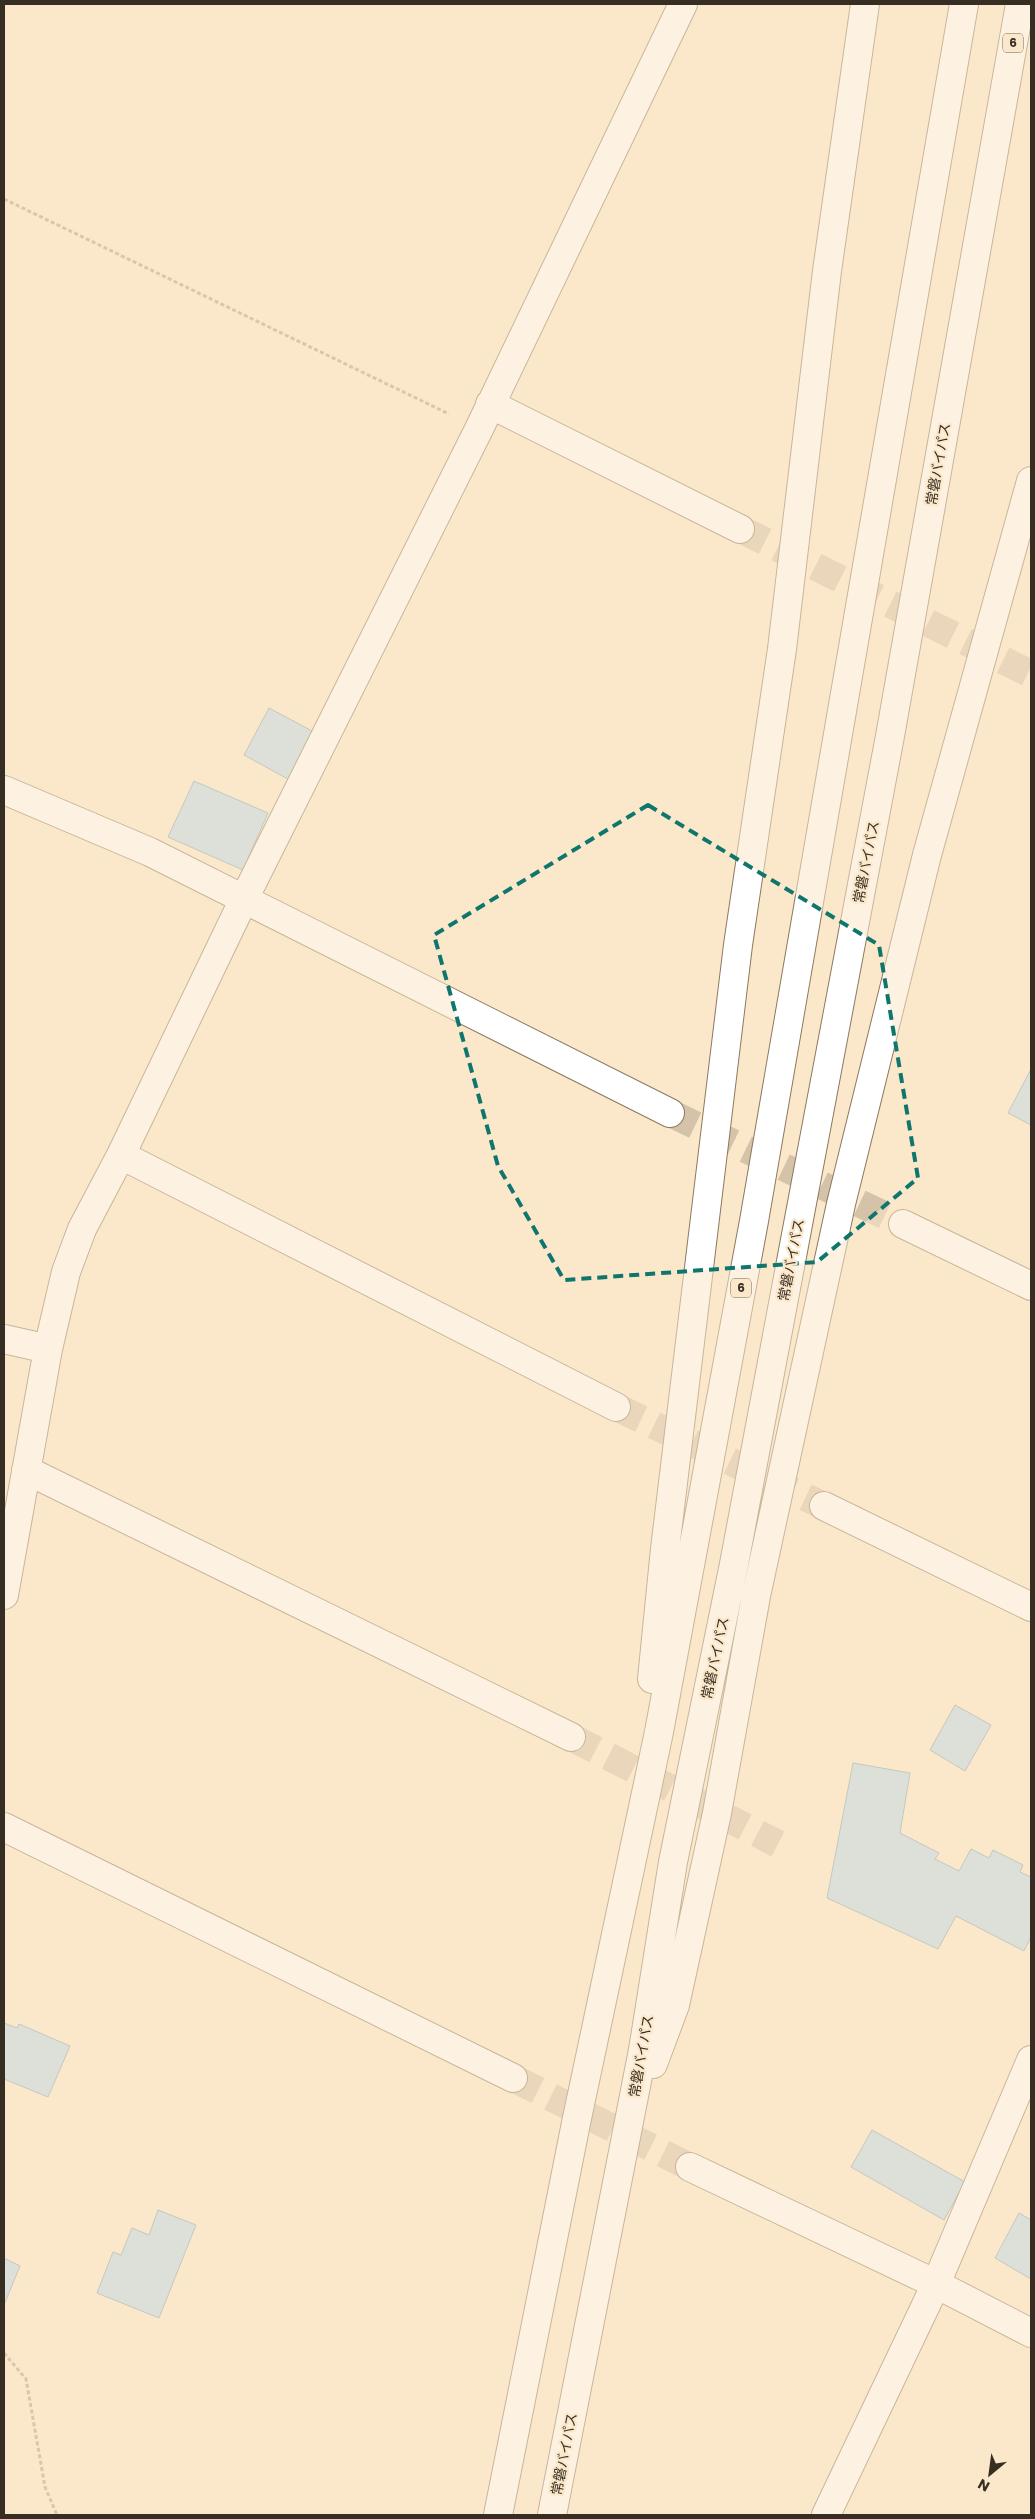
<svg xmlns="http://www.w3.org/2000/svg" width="1035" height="2519" font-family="Poppins,'Noto Sans JP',sans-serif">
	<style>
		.building { fill: #b7d8eb; stroke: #81a1b3 }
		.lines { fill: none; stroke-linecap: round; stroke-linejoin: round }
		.minor-tunnel { stroke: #d4c2a9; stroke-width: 28; stroke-dasharray: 28 14; stroke-linecap: butt }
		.minor-casing { stroke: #8b795f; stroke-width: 30 }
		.highway-casing { stroke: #8b795f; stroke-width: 30 }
		.path { stroke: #b0a18b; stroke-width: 3; stroke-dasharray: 4 2.5; stroke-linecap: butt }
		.minor { stroke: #fff; stroke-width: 28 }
		.highway { stroke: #fff; stroke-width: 28 }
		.marked { fill: none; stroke: #0f766e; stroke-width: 4; stroke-dasharray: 10 6; stroke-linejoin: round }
		.labels { text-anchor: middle; stroke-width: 4.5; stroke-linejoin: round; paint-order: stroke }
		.shield { fill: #fbe7ca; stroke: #716655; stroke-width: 1 }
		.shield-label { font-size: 12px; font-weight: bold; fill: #362e23 }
		.street-label { font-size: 14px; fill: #362e23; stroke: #fbe7ca }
	</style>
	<rect width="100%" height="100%" fill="#fbe7ca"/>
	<path class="building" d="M269 708 314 732 288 779 244 755Z
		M194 781 268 813 243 870 168 837Z
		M1031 1069V1125L1008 1113Z
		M955 1705 991 1725 965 1771 930 1750Z
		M853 1763 910 1773 900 1833 939 1853 935 1859 959 1871 971 1849 989 1858 993 1850 1023 1865 1020 1872 1031 1877V1937L1024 1951 956 1916 938 1949 827 1898Z
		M4 2023 17 2028 19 2024 70 2046 48 2097 4 2079Z
		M872 2130 965 2182 944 2220 851 2167Z
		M158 2210 196 2225 159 2318 97 2293 113 2252 121 2255 132 2228 149 2235Z
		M1019 2213 1031 2220V2279L995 2258Z
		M4 2258 20 2266 4 2305Z"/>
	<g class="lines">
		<path class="minor-tunnel" d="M740 529 1031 674
			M670 1113 903 1224
			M616 1407 824 1506
			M571 1737 778 1844
			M513 2078 690 2167"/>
		<g class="minor-casing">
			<path id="minor" d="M490 404 740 529
				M4 790 150 852 670 1113
				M121 1155 616 1407
				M903 1224 1031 1286
				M4 1339 48 1349
				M26 1470 571 1737
				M824 1506 1031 1607
				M4 1595 48 1349 66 1272 82 1229 121 1155 244 899 479 429 683 4
				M4 1827 513 2078
				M690 2167 936 2284 1031 2333
				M826 2515 936 2284 1031 2060"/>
		</g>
		<g class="highway-casing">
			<path id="highway" d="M652 1679 665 1549 738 945 782 649 827 271 865 4
				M653 2064 675 2005 717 1813 756 1596 841 1204 927 855 1031 481
				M498 2515 576 2123 659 1732 754 1221 964 4
				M552 2515 643 2050 673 1862 734 1564 890 736 1020 4"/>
		</g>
		<path class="path" d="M4 199 449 414
			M4 2353 26 2379 45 2487 57 2515"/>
		<use href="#minor" class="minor"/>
		<use href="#highway" class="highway"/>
	</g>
	<path d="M0 0H1035V2519H0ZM648 805 879 945 918 1178 817 1262 564 1280 498 1166 434 935Z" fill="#fbe7ca" fill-opacity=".55" fill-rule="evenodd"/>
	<path class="marked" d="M648 805 879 945 918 1178 817 1262 564 1280 498 1166 434 935Z"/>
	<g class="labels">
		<g class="shield">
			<rect x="1003" y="33.5" width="20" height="19" rx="4"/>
			<rect x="731" y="1278.5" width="20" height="19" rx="4"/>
		</g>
		<g class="shield-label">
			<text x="1013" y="47">6</text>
			<text x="741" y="1292">6</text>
		</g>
		<g class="street-label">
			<text transform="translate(938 464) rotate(-80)" y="5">常磐バイパス</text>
			<text transform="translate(866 862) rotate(-79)" y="5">常磐バイパス</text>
			<text transform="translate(791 1260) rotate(-79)" y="5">常磐バイパス</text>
			<text transform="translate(715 1658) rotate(-78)" y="5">常磐バイパス</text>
			<text transform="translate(641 2056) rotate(-80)" y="5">常磐バイパス</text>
			<text transform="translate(564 2454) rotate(-79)" y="5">常磐バイパス</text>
		</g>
	</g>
	<rect width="1035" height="2519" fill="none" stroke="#362e23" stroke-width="10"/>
	<g transform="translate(990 2474) rotate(209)" stroke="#fbe7ca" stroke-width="4" paint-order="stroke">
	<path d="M0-4L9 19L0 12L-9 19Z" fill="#362e23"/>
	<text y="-8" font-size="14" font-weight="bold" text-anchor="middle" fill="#362e23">N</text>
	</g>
</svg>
